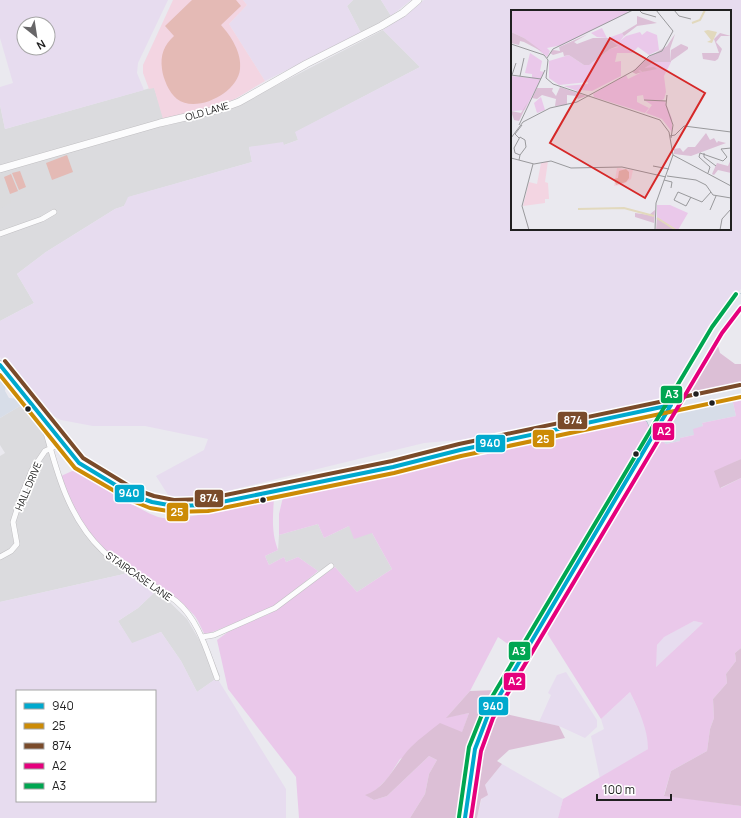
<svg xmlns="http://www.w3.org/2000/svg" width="741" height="818" font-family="Manrope,sans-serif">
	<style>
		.residential { fill: #dbdbde }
		.commercial { fill: #d7dde8 }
		.farmland { fill: #e7dcef; fill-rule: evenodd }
		.grass { fill: #eac8ea; fill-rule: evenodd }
		.forest { fill: #dcbfd6 }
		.park { fill: #f3d5e2 }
		.pitch { fill: #e4bab5 }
		.parking { fill: #dbdbdd }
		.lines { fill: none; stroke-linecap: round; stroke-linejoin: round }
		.minor-casing { stroke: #c0bfc2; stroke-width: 6 }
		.tertiary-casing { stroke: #c0bfc2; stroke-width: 8 }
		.trunk-casing { stroke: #9fbac4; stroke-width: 10 }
		.minor { stroke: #fcfcfd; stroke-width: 5 }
		.tertiary { stroke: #fcfcfd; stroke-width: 7 }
		.trunk { stroke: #e3e6ee; stroke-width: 9 }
		.bus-1-casing { stroke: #fff; stroke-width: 7 }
		.bus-2-casing { stroke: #fff; stroke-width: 7 }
		.bus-3-casing { stroke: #fff; stroke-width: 7 }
		.bus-4-casing { stroke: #fff; stroke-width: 7 }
		.bus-5-casing { stroke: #fff; stroke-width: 7 }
		.bus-1 { stroke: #00a9ce; stroke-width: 4 }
		.bus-2 { stroke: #cc8b06; stroke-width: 4 }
		.bus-3 { stroke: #7a4b2a; stroke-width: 4 }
		.bus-4 { stroke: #e5007d; stroke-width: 4 }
		.bus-5 { stroke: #00a651; stroke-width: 4 }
		.bus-dot { fill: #202020; stroke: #fff; stroke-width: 1.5 }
		.labels { text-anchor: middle; stroke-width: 3.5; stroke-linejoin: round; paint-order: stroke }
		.street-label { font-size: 10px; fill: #202020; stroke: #fff }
		.inset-river { fill: none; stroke: #e2d9bd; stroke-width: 2 }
		.inset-road { fill: none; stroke: #99999c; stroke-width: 1 }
		.view { fill: #d62828; fill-opacity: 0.15; stroke: #d62828; stroke-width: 2 }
		.inset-edge { fill: none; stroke: #202020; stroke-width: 2 }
		.line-badge { stroke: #fff; stroke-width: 1.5 }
		.badge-label { font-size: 11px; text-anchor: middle; font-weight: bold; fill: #fff }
	</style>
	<rect width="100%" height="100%" fill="#eae9ef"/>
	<path class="residential" d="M353 0H381L391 16 361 33 347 6Z
		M383 30 420 67 296 132 298 140 284 145 249 147 252 162 129 197 124 206 115 209 46 252 17 274 34 303 0 321V105L5 129 154 87 166 126 233 108Z
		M25 403 45 431 76 518 100 552 126 571 124 574 0 602V456L5 453 0 445V418Z
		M318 524 324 538 349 526 372 533 392 569 357 592 335 567 318 571 298 557 286 562 284 557 269 565 265 556 278 550 279 535Z
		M157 590 187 619 201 643 206 641 220 676 197 692 181 661 161 632 132 644 118 621 138 608Z"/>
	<path class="commercial" d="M0 374 4 379 6 385 5 391 9 398 19 399 25 403 0 418Z
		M732 398 736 416 702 423 703 426 694 435 680 438V441L666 444 658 438 677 409Z"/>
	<path class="farmland" d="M0 0H168L138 63 137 73 144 90 5 129 0 105V87L13 83 0 38ZM24 24H48V48H24Z
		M243 0H353L347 6 361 33 265 81 229 24 247 5Z
		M381 0H411L391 16Z
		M424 0H741V289L730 302 714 325 669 400 482 438 424 443 190 500 170 498 156 476 204 450 208 439 145 426H93L61 420 44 411 0 357V321L34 303 17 274 46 252 115 209 124 206 128 197 252 162 249 147 283 142 284 145 298 140 295 132 420 67 383 30 406 15ZM512 11H730V229H512Z
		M126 571 157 590 138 608 118 621 132 643 161 632 181 661 197 692 217 678 286 789V818H0V602L124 574ZM17 691H155V801H17Z
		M694 621 703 623 655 668 657 645 663 637Z
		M566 672 597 720V727L585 738 559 726 539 722 551 695 548 693 557 675Z
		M630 692 645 725 648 737V749L600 779 591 736 604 729 601 719Z
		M502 764 563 799 558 818H477L485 785Z"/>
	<path class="grass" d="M741 396V459L715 472 721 488 741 478V648L735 653 736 661 726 674 727 683 713 699 714 718 710 729 707 751 671 771 664 795 741 806V818H558L563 799 648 749C648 729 639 711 630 692L601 719 545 630 587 556 658 438 666 444 680 441V438L694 435 693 429 703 426 702 423 736 416 732 398ZM694 621 703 623 656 667 657 645 664 637Z
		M638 417C646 419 649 421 650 430L519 652 498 637 470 691 447 717 469 713 462 733 400 759 388 778 374 792 366 795 374 800 387 796 429 756 437 760 429 774 425 794 410 818H299L296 777 228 689 217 640 232 629 269 614 335 567 357 592 392 569 372 533 354 539 349 526 324 538 318 524 279 535V514L283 497 387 474 454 455Z
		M79 468C96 480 145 516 163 518 188 521 247 503 274 497 273 516 271 532 278 550L265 556 269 565 284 557 286 562 298 557 318 571 288 596 270 609 205 635C201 628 198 619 193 614 169 588 135 574 108 554 83 535 71 503 61 476Z"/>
	<path class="forest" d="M733 312 736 316 718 346 720 353 735 364H741V386L690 397 687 392Z
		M741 459V478L720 488 714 471Z
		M741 648V806L664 796 671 771 707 751 710 729 714 718 713 699 727 683 726 674 736 661 735 653Z
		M497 690 474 733 470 744 463 809 461 818H410L425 794 429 774 437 760 429 756 387 796 374 800 365 795C387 788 396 762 411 747 420 738 430 731 440 723L462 732 469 713 446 718 470 691Z
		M497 712 559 726 565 738 509 750 497 761 502 764 485 785 488 795 481 799 477 818H469L477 753Z"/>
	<path class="park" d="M173 0H243L247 5 229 24 265 81 235 99 216 106 163 119 154 88 149 89 143 73V65Z"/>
	<path class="pitch" d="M192 0H236L241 6 221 25C231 36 242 53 240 69 238 93 196 114 177 99 169 93 163 78 162 69 160 55 164 45 174 36L165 26Z
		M67 155 73 172 52 180 46 163Z
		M20 171 26 187 19 190 12 173Z
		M11 174 18 191 10 194 4 177Z"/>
	<path class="parking" d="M0 172 11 202 0 209Z"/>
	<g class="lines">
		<g class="minor-casing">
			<path id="minor" d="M0 234 42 219 54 212
				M45 421 44 425C56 470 68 518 103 551 124 571 153 583 176 601 199 620 207 652 217 678
				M0 557 11 551 17 544 13 522 21 497 32 470 45 451 62 443
				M202 637 214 635 275 608 331 566"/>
		</g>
		<g class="tertiary-casing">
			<path id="tertiary" d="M0 169 160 123 220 109 239 102 306 64 381 26 403 13 418 0"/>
		</g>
		<g class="trunk-casing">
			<path id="trunk" d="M0 365 79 463 108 482 132 495 152 502 174 506 207 505 393 467 460 450 741 391
				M642 411 651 419 656 431
				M465 818 475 749 488 715 717 330 741 298"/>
		</g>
		<use href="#minor" class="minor"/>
		<use href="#tertiary" class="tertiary"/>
		<use href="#trunk" class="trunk"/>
		<g class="bus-1-casing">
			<path id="bus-1" d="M0 365 79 463 132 495 152 502 174 506 207 505 393 467 460 450 671 405
				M465 818 475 749 488 715 671 405"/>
		</g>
		<g class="bus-2-casing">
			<path id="bus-2" d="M0 375 75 468 130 500 150 508 174 512 208 511 394 473 461 456 741 397"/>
		</g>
		<g class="bus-3-casing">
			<path id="bus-3" d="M5 361 83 458 134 489 154 496 174 500 206 499 392 461 459 444 740 385"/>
		</g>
		<g class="bus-4-casing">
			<path id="bus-4" d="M471 818 481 751 493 718 722 333 741 308"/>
		</g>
		<g class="bus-5-casing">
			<path id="bus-5" d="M459 817 469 747 483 712 712 327 736 294"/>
		</g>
		<use href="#bus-1" class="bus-1"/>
		<use href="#bus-2" class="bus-2"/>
		<use href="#bus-3" class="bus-3"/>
		<use href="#bus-4" class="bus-4"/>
		<use href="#bus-5" class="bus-5"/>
	</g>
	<g class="bus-dot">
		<circle cx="696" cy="394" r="3.5"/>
		<circle cx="712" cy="403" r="3.5"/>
		<circle cx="28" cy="409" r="3.5"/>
		<circle cx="636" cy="454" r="3.5"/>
		<circle cx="263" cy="500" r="3.5"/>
	</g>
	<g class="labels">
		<g class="street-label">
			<text transform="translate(207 111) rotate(-16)" y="4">OLD LANE</text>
			<text transform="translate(28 486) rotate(-67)" y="4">HALL DRIVE</text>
			<text transform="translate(139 576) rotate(35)" y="4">STAIRCASE LANE</text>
		</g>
	</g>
	<g transform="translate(511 10)">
		<rect width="220" height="220" fill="#eae9ef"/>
		<path d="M0 0H112L118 2 51 35 36 38 39 41 36 47 13 28 0 22ZM91 18 96 28 86 27 80 23ZM136 21 146 25 148 40 138 45 127 37 121 43H106L104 52 110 51V66L81 81 70 80 69 82 53 76 77 74V72L48 75 38 68V51L58 45 73 55 81 53 99 39 107 37 97 28 111 23 113 26 109 31 115 26 129 22 131 25ZM19 43 31 51 29 61 33 62 14 100 0 101V66L21 68V64L14 63ZM143 52H160L153 66 155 82 153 89 151 90 154 91 161 109V122L151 109 135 103 141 95 133 90 132 85 126 86V92L138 98 134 103 83 87 82 84 115 65 117 69 129 63 126 61 129 59 131 62 145 58H134ZM30 87 34 100 26 103 23 93ZM146 195H159L177 203 167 220H161L162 218 146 208Z" fill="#eac8ea"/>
		<path d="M126 6 146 13 126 16 113 26 111 23 126 14ZM0 22 13 28 32 42 13 32 9 31 8 35 0 33ZM209 23 220 26H210L205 32 211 39 207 49 204 51 192 49 191 43H208L203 29ZM77 24 63 32 66 34 82 28H97L107 36 99 39 78 55H73L58 45 53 46 52 42 42 45 39 43 42 40 49 41 48 37ZM164 24 159 39 160 52H143L134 58 143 57 146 59 131 62 129 60 127 61 130 62 125 64 121 62 134 49 156 36ZM170 34 177 37V39L160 51V40ZM49 77 75 86 67 89 65 86 56 85V95L44 96 45 89 31 85 26 89 21 88 26 78H42L41 81 45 86ZM17 92 8 111 3 110 0 101 10 103ZM195 123 199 130 203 128 206 133 207 131 215 133 180 146 163 144V139L169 138 172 142 177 137H184ZM220 149V163L207 160 203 165 201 164 206 153 217 156ZM144 200 143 213 124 207V203L138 205ZM146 208 162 218 161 220H145Z" fill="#dcbfd6"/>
		<path d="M37 151 34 172 37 173 38 189H34V193L12 196 18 172 26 174 30 153ZM106 158 122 160 120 169 111 175 103 176Z" fill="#f3d5e2"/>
		<path d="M115 159 118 162V168L115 172 105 175 103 169 107 168 108 161Z" fill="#e4bab5"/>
		<path d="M197 20 206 22 201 33 196 32 200 30 193 21Z" fill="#e2d9bd"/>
		<path class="inset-river" d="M181 13 189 10 194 0M67 199 113 198 143 206M146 208 165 220"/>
		<path class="inset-road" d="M128 0 131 3 145 7M163 0 168 6 180 9M0 34 33 45 37 50 35 68 42 74 149 110 158 122 162 145 220 176M36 48 42 39 122 0M0 65 30 69M1 65 5 53M9 66 13 48M156 85 155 95 162 115 160 128M133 90 155 91M8 115 34 60M159 126 164 125 173 116 220 122M0 128 12 112 39 98 66 92 124 60 138 46 151 41 162 21 145 0M8 128 4 124 11 115M193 143V147L205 156M0 148 23 154 40 151 60 158 111 157 155 167M8 150 9 145 4 143 3 138 9 127 14 130 15 137 9 145M142 156 158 159M197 163 199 157 188 147 189 143 212 151 216 147 210 139 220 138M156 166 185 170 195 175 202 185 220 188M153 170 161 172 160 178M180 187 175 196 163 190 167 182 191 192 200 182M199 200 205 186M18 220 11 196 22 154M144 220 145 193 162 145M209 220 211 209 220 199"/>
		<path class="view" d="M99 28 194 83 134 188 39 133Z"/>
		<rect width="220" height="220" class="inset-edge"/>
	</g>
	<g class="line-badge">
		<rect x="660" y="385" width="23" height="19" rx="4" fill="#00a651"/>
		<rect x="557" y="411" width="31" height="19" rx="4" fill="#7a4b2a"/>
		<rect x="652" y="422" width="23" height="19" rx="4" fill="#e5007d"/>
		<rect x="532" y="429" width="23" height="19" rx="4" fill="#cc8b06"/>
		<rect x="475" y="434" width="31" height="19" rx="4" fill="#00a9ce"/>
		<rect x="114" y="484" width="31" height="19" rx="4" fill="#00a9ce"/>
		<rect x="194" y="489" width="30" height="19" rx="4" fill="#7a4b2a"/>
		<rect x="166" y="502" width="23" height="20" rx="4" fill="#cc8b06"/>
		<rect x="508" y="641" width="23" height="20" rx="4" fill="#00a651"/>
		<rect x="503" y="672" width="23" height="19" rx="4" fill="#e5007d"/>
		<rect x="478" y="696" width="31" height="20" rx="4" fill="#00a9ce"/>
	</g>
	<g class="badge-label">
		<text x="672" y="398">A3</text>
		<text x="573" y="424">874</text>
		<text x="664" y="435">A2</text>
		<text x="543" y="443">25</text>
		<text x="490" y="447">940</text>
		<text x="129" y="497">940</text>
		<text x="209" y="502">874</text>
		<text x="177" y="516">25</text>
		<text x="519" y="655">A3</text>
		<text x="515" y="685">A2</text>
		<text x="493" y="710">940</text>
	</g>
	<rect x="16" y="690" width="140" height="112" fill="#ffffff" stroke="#a6a6a6"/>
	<rect x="24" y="703" width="20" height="6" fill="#00a9ce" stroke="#a6a6a6"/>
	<text x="52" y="710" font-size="12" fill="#202020">940</text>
	<rect x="24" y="723" width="20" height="6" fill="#cc8b06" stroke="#a6a6a6"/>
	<text x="52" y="730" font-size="12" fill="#202020">25</text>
	<rect x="24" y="743" width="20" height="6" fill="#7a4b2a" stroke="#a6a6a6"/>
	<text x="52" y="750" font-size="12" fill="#202020">874</text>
	<rect x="24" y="763" width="20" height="6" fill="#e5007d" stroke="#a6a6a6"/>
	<text x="52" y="770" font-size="12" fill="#202020">A2</text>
	<rect x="24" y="783" width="20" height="6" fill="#00a651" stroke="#a6a6a6"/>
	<text x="52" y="790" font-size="12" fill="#202020">A3</text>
	<g transform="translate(36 36) rotate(150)"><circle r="19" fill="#ffffff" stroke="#a6a6a6"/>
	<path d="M0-3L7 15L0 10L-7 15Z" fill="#676668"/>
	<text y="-6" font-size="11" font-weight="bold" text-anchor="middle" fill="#202020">N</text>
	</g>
	<path d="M597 794v6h74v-6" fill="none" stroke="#202020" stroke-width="2"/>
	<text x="603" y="794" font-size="12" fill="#202020" stroke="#ffffff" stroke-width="3" paint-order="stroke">100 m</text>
</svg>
